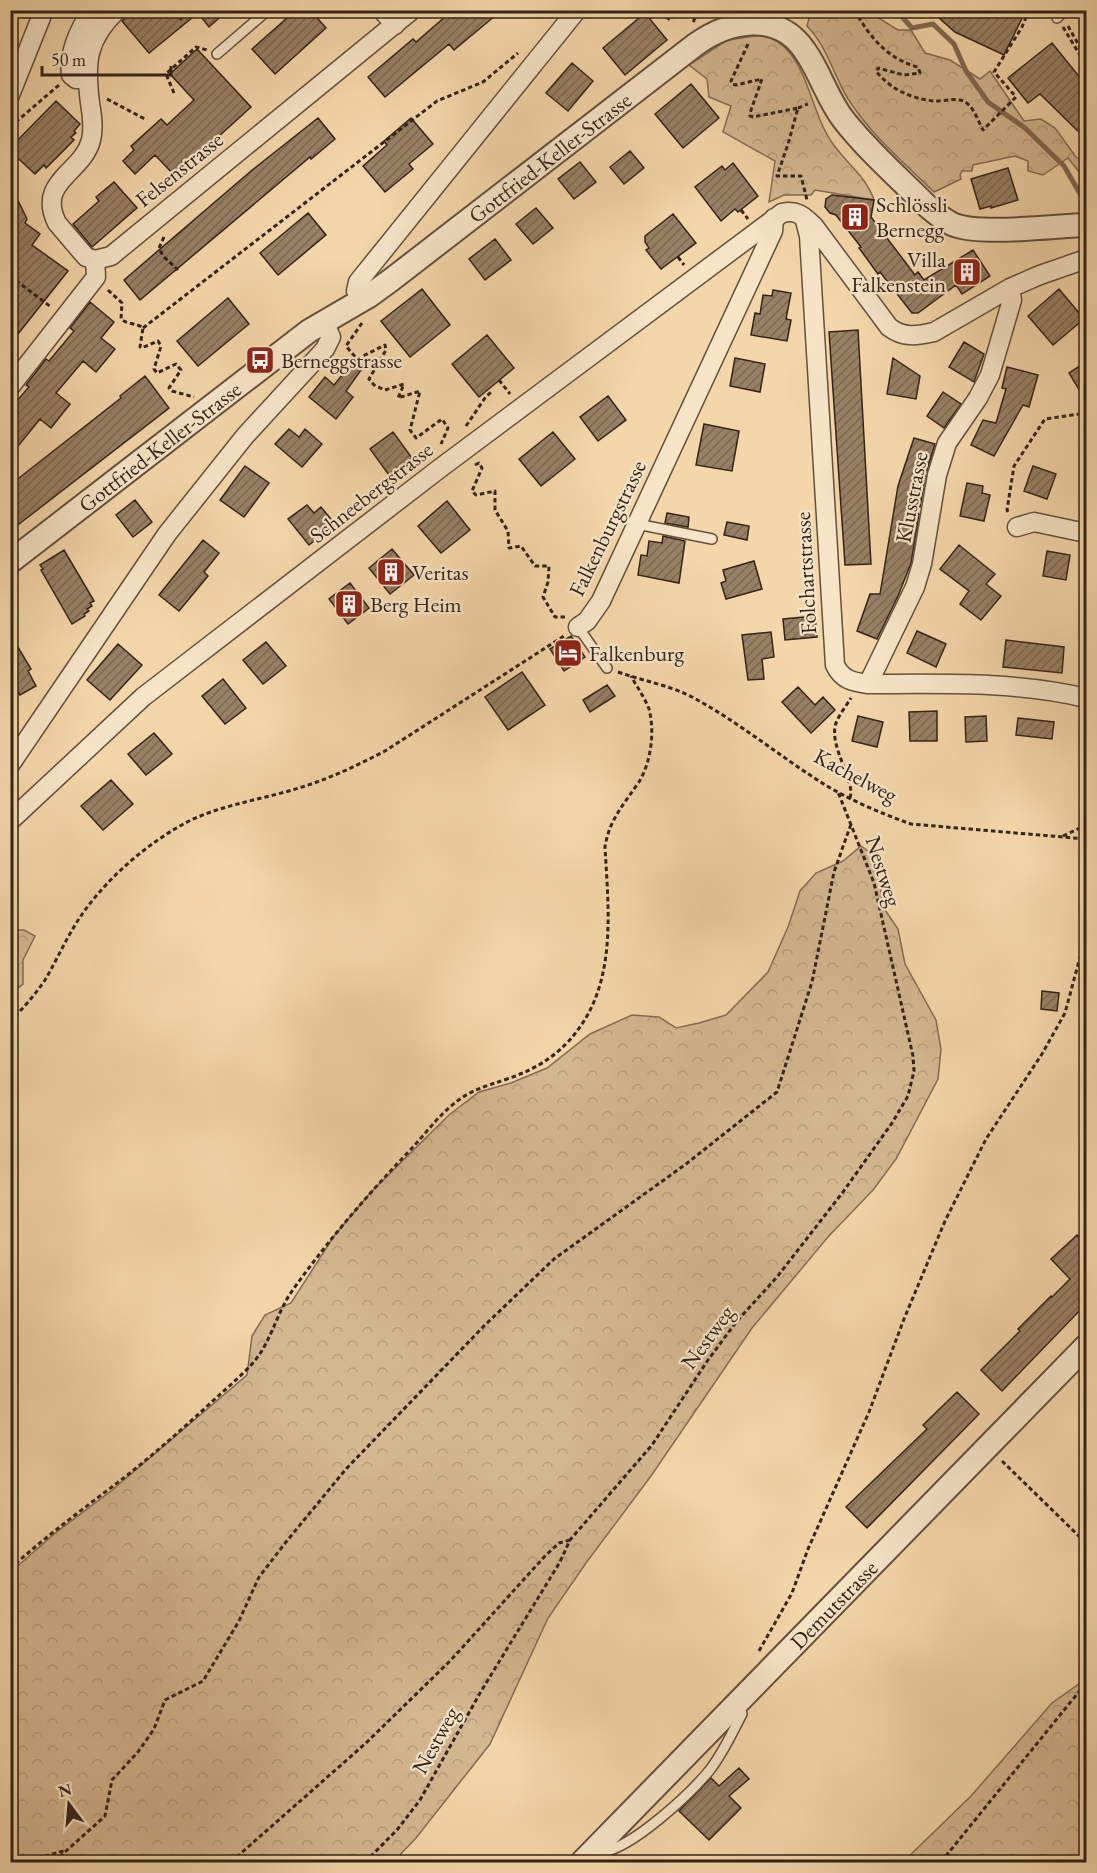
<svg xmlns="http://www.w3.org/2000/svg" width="1097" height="1873" font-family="'EB Garamond',serif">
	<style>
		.forest { fill: url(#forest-crowns); stroke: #846c55; stroke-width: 1.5 }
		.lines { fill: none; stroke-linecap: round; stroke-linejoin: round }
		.stream { stroke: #806952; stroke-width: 5 }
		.building { fill: url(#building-hatch); stroke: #352219; stroke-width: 1.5 }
		.service-casing { stroke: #644f3d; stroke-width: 12 }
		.minor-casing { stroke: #644f3d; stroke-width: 21 }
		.tertiary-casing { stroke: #644f3d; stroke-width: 26 }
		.path { stroke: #352219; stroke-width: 3; stroke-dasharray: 4.5 3; stroke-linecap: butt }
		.service { stroke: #f7e4c7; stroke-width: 9 }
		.minor { stroke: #f7e4c7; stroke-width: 18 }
		.tertiary { stroke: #f7e4c7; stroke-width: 22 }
		.labels { text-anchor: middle; stroke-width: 4.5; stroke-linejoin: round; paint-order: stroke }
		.street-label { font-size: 22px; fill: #352219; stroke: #f7e4c7 }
		.poi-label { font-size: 22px; fill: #352219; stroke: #f7e4c7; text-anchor: start }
	</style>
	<defs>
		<pattern id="forest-crowns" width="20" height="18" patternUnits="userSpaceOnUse" patternTransform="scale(1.5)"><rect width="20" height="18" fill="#d3b791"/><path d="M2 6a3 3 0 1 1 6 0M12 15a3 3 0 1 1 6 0" fill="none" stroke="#b69d7c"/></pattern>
		<pattern id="building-hatch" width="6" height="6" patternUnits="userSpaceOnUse" patternTransform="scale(1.5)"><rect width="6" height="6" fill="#988064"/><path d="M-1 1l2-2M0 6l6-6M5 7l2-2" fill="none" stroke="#7d6852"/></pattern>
	</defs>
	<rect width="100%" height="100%" fill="#f3d6a9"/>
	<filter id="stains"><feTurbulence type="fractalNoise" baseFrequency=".00333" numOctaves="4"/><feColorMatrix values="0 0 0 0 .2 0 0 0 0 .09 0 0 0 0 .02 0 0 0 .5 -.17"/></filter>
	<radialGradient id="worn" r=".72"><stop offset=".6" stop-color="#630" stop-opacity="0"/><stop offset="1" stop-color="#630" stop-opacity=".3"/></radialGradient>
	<path class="forest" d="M811 11H876L875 16 898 30H911L925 53 950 60 980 79 990 71 1024 121 1041 119 1055 128 1076 157 1086 164V192L1080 173 1068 158 1043 175 1028 171V161L1015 156 973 165 972 171H962L960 175 961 179 934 192C904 163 871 135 848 99 833 74 828 48 807 26Z
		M762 35C773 39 782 43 789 52 810 77 813 116 833 144 847 164 866 176 874 200L815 190 811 195H784L769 202 775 161 723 132 731 106 709 97 707 79 689 65 727 40Z
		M861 846 872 854 880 884 883 907 898 929 905 964 936 1020 941 1049 938 1079 896 1159 873 1190 828 1237 752 1328 651 1476 586 1563 548 1618 490 1744 416 1838 393 1862H11V1572L54 1534 111 1491 247 1375 252 1336 265 1315 291 1303 334 1236 371 1192 449 1115 479 1092 511 1083 547 1068 590 1034 632 1015 659 1017 676 1028 699 1023 726 1015 768 972 788 927 800 891 816 873 843 861Z
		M11 911 16 930H24L35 936 23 960V984L11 993Z
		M1086 1679V1862H903L971 1796 1052 1703Z"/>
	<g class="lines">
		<path class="stream" d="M896 10 912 28 933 24 954 44 966 71 988 102 1025 128 1064 166 1086 204"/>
	</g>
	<path class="building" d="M134 10H228L209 27 198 13 149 53 122 21Z
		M296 10H310L326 28 275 74 252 49Z
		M453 10H502L454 50 449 44 385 97 368 77 413 39 416 42Z
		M930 10H1026L1004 55 955 32Z
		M645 13 667 40 625 75 603 48Z
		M1052 43 1086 85V139L1040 94 1028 103 1008 78Z
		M197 49 251 107 175 176 155 155 135 174 123 161 134 150 131 146 161 119 167 125 194 100 170 74Z
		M572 63 593 81 568 111 546 93Z
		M691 84 719 118 683 148 655 114Z
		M56 101 80 124 74 131 76 133 71 137 74 140 46 168 44 165 35 174 10 151V148Z
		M318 118 335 139 311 159 310 157 140 300 124 280 251 171Z
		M411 118 433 144 409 164 413 169 385 192 363 166 387 145 384 141Z
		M630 151 644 168 624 184 610 167Z
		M580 162 596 182 574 199 558 179Z
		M733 163 758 196 738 212 735 209 721 221 695 187 722 166 725 170Z
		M1008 168 1018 200 991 208V206L980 209 971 179Z
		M114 182 137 208 92 247 73 224 99 201 96 197Z
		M10 184 27 219 25 223 40 234 32 245 68 271 10 344Z
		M832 195 874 200 871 217 915 275 918 272 924 280 973 250 990 276 962 294 956 285 918 313H912L880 272 878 274 859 248 861 247 836 215 830 213 825 207 826 199Z
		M536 208 553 228 533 244 516 224Z
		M308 213 326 235 278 275 260 253Z
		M673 214 696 243 661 269 646 250 649 248 645 242V236Z
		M495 239 511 260 485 280 469 259Z
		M422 289 450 325 410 357 381 321Z
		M1059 289 1084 319 1053 345 1028 316Z
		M773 290 791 293 786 319 791 320 787 341 751 335 755 313 760 314 763 295 772 296Z
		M228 298 249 324 198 366 177 341Z
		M90 302 114 322 101 338 115 349 96 372 83 361 56 393 70 404 51 428 40 419 10 456V409L29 387 26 385 46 359 49 361 74 331 70 328Z
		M858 330 871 564 845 565 829 332Z
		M487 335 514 368 479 397 452 364Z
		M964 342 984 354 974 382 949 367Z
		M735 358 765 364 760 392 730 386Z
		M893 358 920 376 916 399 887 394Z
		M355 359 364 366 346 391 353 397 336 419 309 397 325 377 334 385Z
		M1086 362V401L1069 373Z
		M1007 367 1038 375 1029 407 1023 405 994 456 971 445 983 420 996 423 1006 389 1002 388Z
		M145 376 169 408 10 531V485L121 398 120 396Z
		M943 392 961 404 944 428 927 416Z
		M608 396 626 420 598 441 580 417Z
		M704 424 739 431 732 471 696 465Z
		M289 429 299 437 305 429 322 444 302 467 275 444Z
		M393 432 412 458 389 475 370 449Z
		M553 432 575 459 541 486 519 459Z
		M914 438 935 444 926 473 920 507 906 504 919 514 911 563 898 596 877 639 857 631 870 594H880L898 486Z
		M245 466 269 483 244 517 220 500Z
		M1033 466 1056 474 1047 499 1024 491Z
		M967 483 983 486 982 493 990 495 984 521 960 516Z
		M135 500 152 522 133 537 116 515Z
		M447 501 470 530 441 553 418 526Z
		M307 505 314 513 321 507 335 524 309 545 288 519Z
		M667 513 689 517 688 527 665 523Z
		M727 522 749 526 747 540 724 535Z
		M663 536 685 541 679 583 638 575 641 555 647 556 649 541 662 543Z
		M203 540 219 553 204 572 208 576 179 611 159 595Z
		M959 545 995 574 986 584 1001 596 981 620 960 604 969 591 940 569Z
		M392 549 414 575 390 594 369 568Z
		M64 550 94 601 90 603 92 606 87 609 89 611 84 614 85 616 72 624 41 570 43 569 40 565Z
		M1047 551 1070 555 1066 580 1043 576Z
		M754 561 762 589 726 599 721 583 726 581 723 570Z
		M350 583 369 608 348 624 329 599Z
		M815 616 817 637 785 640 783 619Z
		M917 631 946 644 936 667 907 653Z
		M771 632 774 657 762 659 764 679 748 680 742 635Z
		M10 634 31 669 28 671 36 686 20 695 15 688 10 690Z
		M571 636 585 657 564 671 550 649Z
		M1006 640 1064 647 1062 673 1003 667Z
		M266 642 286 666 263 684 243 660Z
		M118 644 142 665 110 700 87 680Z
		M522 672 545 705 508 730 485 697Z
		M223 679 246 708 225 724 202 696Z
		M607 685 615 696 590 712 583 700Z
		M798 687 815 705 823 697 835 710 811 733 782 702Z
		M937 711V741H910L909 712Z
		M858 716 883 722 877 747 852 741Z
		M986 716 987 741 966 742 965 717Z
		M1018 718 1054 722 1052 739 1016 735Z
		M154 733 172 754 146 775 128 754Z
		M111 780 133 804 103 830 81 806Z
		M1042 991 1059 993 1057 1011 1041 1009Z
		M1077 1235 1086 1246V1304L1002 1391 981 1370 1020 1331 1018 1329 1051 1296 1052 1297 1070 1279 1051 1259Z
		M957 1392 979 1414 867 1528 846 1507 927 1429 923 1425Z
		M739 1768 749 1779 729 1796 741 1808 709 1840 679 1811 711 1778 719 1786Z"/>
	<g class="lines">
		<g class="service-casing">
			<path id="service" d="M1057 18 1065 10
				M217 54 268 10
				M637 524 712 539
				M578 627 607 668
				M598 1849 602 1852C632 1848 689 1795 709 1771 722 1755 732 1733 742 1714L739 1705"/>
		</g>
		<g class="minor-casing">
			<path id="minor" d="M382 10 395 25
				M87 79H76L71 75C68 53 80 28 92 10
				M10 95 44 10
				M804 217 809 236 835 665C842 680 853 682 868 684 941 684 1015 681 1086 698
				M95 260 86 257 57 223C36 181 83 173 91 140 94 128 92 115 90 103 85 63 86 40 117 10
				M361 301 356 291 358 282 577 10
				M10 387 96 277 95 260 111 256 412 10
				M1017 527 1034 522 1086 533
				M578 627 587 621 601 601 773 231 774 218
				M868 684 915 587 922 564 937 475 947 443 978 398 990 375 1012 300 1010 288
				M10 765 167 534 245 436 325 349 331 337 324 321
				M10 821 143 697 439 469 782 213C797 209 804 217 814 226L889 327C903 338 917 336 934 332L1010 288 1040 275 1086 259"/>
		</g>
		<g class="tertiary-casing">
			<g id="tertiary">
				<path id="s1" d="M10 562 309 331 369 296 391 280 695 45C728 21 778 10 805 51 820 72 827 98 843 119 867 150 898 177 926 205 934 212 942 219 952 224 978 236 1055 226 1086 225"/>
				<path id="s2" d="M582 1862 1086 1346"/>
			</g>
		</g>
		<path class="path" d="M174 10 181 19 192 10
			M669 10 666 17 669 19 688 10
			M855 10C868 36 889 60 918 67L920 73 904 75 878 68 876 71C890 89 910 98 933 101 945 102 960 95 969 105 975 111 979 123 983 130L1016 97 994 72 1022 27 1029 10
			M693 22 700 10
			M1068 26 1086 58
			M1063 27 1086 65
			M748 44 731 81 732 84 736 85 762 79 750 113V116L753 117 798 108 788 144 777 176H801L807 200
			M174 93 166 74 196 47 207 50
			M107 99 145 119
			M798 108 808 104
			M10 127 59 85
			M741 210 748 219
			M164 237 159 248 163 256 178 270
			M678 257 684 265
			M10 276 51 307
			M108 290 122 303 121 319C128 325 138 323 143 328L140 347 142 348 158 341 161 346 154 369 157 373 176 364 181 370 169 388 172 391 194 397
			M362 323 346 346 357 359 385 345 386 350 369 379 374 385 385 390 404 384 398 398 420 391 410 430 416 438 442 419 448 428 441 444
			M143 328 437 101 483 82 518 53
			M499 380 510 394
			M466 426 485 398 491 392
			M475 465 479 463 482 468 472 491 476 495 495 491V510L508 531 509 548 521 546 535 566H549L548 582 543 597 555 617H565
			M1008 512 1007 510 1014 466 1045 419 1086 413
			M618 672C643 681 669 685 692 697 737 721 777 754 819 781 847 799 880 813 911 824L1086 839
			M850 798C856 781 828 746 836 723 839 715 846 706 851 698
			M1063 836 1086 825
			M10 1022C22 1009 35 995 45 980 58 958 68 934 83 913 109 876 149 842 189 821 224 804 265 799 302 787 331 778 358 765 385 751L564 636
			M1002 1461 1086 1543
			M10 1569C48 1534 90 1504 130 1473 160 1449 188 1424 216 1398 228 1387 241 1376 252 1364 271 1343 276 1314 292 1291 329 1239 369 1193 413 1147 425 1134 436 1119 450 1107 469 1090 484 1087 507 1079 540 1068 565 1051 584 1021 616 970 608 904 605 847 609 820 624 804 639 782 651 762 655 732 649 709 645 698 637 687 631 676
			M759 1651 792 1593 808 1549 869 1412 904 1319 945 1221 986 1139 1042 1054 1065 1013 1086 935
			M23 1862 67 1850
			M54 1862 105 1816 112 1780 138 1752 154 1729 165 1700 203 1681 239 1621 259 1577 286 1542 346 1469 484 1326 554 1259 686 1164 777 1092 812 982 834 872 851 824
			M231 1862 366 1743 451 1660 545 1556 559 1543 570 1540
			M365 1862 397 1830 420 1800 480 1693 560 1562 570 1540 652 1445 708 1360 737 1321 777 1277 843 1192 892 1123 908 1096 914 1071 913 1056 874 883 838 792
			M941 1862 1086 1683"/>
		<use href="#service" class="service"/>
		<use href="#minor" class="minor"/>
		<use href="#tertiary" class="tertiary"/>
	</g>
	<defs>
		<g id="building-square" transform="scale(1.5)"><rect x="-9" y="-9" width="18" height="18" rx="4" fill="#8f2418" stroke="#f7e4c7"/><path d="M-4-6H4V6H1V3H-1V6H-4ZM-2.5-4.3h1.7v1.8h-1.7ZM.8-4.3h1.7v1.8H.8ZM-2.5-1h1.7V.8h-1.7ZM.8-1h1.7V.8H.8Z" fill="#fff"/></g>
		<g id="bus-square" transform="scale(1.5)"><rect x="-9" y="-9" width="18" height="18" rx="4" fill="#8f2418" stroke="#f7e4c7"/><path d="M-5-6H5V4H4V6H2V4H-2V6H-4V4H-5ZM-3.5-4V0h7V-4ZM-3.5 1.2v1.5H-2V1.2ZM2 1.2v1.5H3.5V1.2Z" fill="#fff"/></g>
		<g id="hotel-square" transform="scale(1.5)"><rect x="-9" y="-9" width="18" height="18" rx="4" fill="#8f2418" stroke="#f7e4c7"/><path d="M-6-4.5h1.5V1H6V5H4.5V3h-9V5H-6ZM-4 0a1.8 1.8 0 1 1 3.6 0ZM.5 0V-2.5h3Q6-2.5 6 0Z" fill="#fff"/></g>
	</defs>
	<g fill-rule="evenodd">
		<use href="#building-square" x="855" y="217"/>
		<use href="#building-square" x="967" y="272"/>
		<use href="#bus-square" x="260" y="360"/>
		<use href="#building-square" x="391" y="572"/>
		<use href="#building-square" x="349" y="604"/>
		<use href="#hotel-square" x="568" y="653"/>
	</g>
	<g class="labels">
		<g class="street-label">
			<text dy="8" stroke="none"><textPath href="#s1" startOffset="675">Gottfried-Keller-Strasse</textPath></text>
			<text transform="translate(179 169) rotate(-39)" y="8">Felsenstrasse</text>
			<text dy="8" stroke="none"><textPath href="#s1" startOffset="189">Gottfried-Keller-Strasse</textPath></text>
			<text transform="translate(371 492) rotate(-38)" y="8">Schneebergstrasse</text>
			<text transform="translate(911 497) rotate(-79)" y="8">Klusstrasse</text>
			<text transform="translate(607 528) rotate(-64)" y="8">Falkenburgstrasse</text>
			<text transform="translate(805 573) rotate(-93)" y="8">Folchartstrasse</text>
			<text transform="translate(856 775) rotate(28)" y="8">Kachelweg</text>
			<text transform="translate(884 871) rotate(72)" y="8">Nestweg</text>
			<text transform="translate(707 1337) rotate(-54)" y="8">Nestweg</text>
			<text dy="8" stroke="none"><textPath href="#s2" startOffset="360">Demutstrasse</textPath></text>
			<text transform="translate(435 1740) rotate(-61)" y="8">Nestweg</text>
		</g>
		<g class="poi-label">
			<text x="876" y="212">Schlössli<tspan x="876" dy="25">Bernegg</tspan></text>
			<text x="946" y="267" text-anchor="end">Villa<tspan x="946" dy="25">Falkenstein</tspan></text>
			<text x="281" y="368">Berneggstrasse</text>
			<text x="412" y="580">Veritas</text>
			<text x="370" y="612">Berg Heim</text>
			<text x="589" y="661">Falkenburg</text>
		</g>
	</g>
	<rect width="1097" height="1873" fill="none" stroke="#f3d6a9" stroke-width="36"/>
	<rect x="12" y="12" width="1073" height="1849" fill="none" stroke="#352219" stroke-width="3"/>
	<rect x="18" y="18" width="1061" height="1837" fill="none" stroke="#352219" stroke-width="1.5"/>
	<g transform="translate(69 1804) rotate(344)" stroke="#f7e4c7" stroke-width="4.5" paint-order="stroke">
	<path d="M0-4.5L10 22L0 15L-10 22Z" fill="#352219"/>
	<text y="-9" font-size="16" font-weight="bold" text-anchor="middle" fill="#352219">N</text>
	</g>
	<path d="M42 66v9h129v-9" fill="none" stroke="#352219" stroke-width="3"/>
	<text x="51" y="66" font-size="18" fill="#352219" stroke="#f7e4c7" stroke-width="4.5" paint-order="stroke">50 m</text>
	<rect width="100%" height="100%" filter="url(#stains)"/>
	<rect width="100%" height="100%" fill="url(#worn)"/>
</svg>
